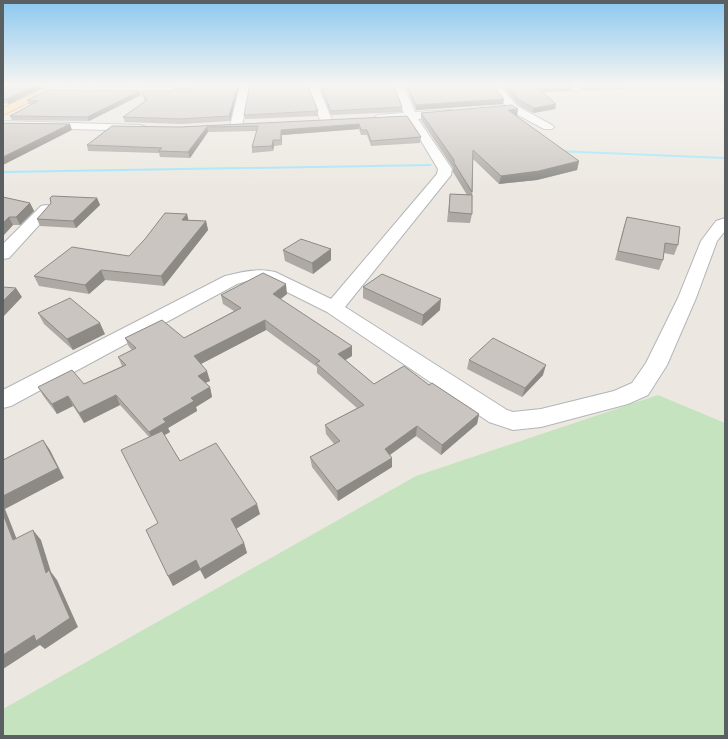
<svg xmlns="http://www.w3.org/2000/svg" width="728" height="739" font-family="Quicksand,sans-serif">
	<style>
		.green { fill: #c5e3be }
		.lines { fill: none; stroke-linecap: round; stroke-linejoin: round }
		.stream { fill: #a1e5fc; fill-rule: evenodd }
		.minor-casing { stroke: #b2b5b8; stroke-width: 2 }
		.major-casing { stroke: #eca85a; stroke-width: 2 }
		.minor { fill: #fff; fill-rule: evenodd }
		.major { fill: #fcdea6; fill-rule: evenodd }
		.wall { fill: #aea9a5 }
		.shaded-wall { fill: #8d8a86 }
		.building { fill: #cac5c0; stroke: #8d8a86 }
	</style>
	<rect width="100%" height="100%" fill="#ece8e1"/>
	<path class="green" d="M658 395 725 423V736H3V709L416 476Z"/>
	<g class="lines">
		<path class="stream" d="M557 150 725 157V159L556 152 555 151Z
			M431 164 432 165 430 166 3 173V171Z"/>
		<g class="minor-casing">
			<path id="minor" d="M240 84H250L242 126 240 128H232L230 126Z
				M307 84H317L332 120 330 122 326 123 320 120Z
				M393 84H403L415 112 451 110 456 113 451 116 418 119 452 169 451 175 345 307 507 410 513 412 541 409 614 391 632 383 646 363 678 298 701 241 716 221 725 218V231L717 241 696 298 667 365 648 395 628 404 541 427 513 430 489 422 327 312 265 281 250 280 237 284 11 406 3 408V390L225 276C242 272 257 268 275 272L331 299 437 174 438 169 408 119 378 121 373 118 378 115 404 113Z
				M489 84H499L517 106 552 125 554 127 552 129H544L509 110Z
				M566 84H577L582 89 577 92 574 91Z
				M51 87 172 88 177 91 172 94 48 92 46 90 48 88Z
				M3 121 140 125 144 126 146 128 144 130 140 131 3 127Z
				M46 205 51 206 53 209 51 212 9 258 3 259V244L41 206Z"/>
		</g>
		<g class="major-casing">
			<path id="major" d="M54 84H67L3 115V108Z"/>
		</g>
		<use href="#minor" class="minor"/>
		<use href="#major" class="major"/>
	</g>
	<path class="wall" d="M3 84H50L9 104 3 103Z
		M67 84H127L126 86H67Z
		M240 84 230 121 181 124 125 122 123 117 145 101 142 95 141 91H171Z
		M319 84H393L402 107V112L331 115Z
		M501 84H571L573 86 571 91 542 92 556 104 555 109 533 113 518 105Z
		M579 84H725V86L626 85 625 89 583 90V88Z
		M407 85 503 104 416 110 407 89Z
		M141 95 89 121 12 120 10 116 32 104H29L27 100Z
		M318 111V116L245 119 244 115Z
		M421 113 517 116H516L579 161 577 170 537 180 499 184 473 159 472 214 470 223 447 222 450 194 467 195 453 172V168L421 120Z
		M407 116 421 137 420 143 371 146 367 135H361L359 129 282 135V145L274 146 273 151 252 153V147L257 131 208 132 190 158 160 157 159 153 88 151 87 145 180 127Z
		M3 197 30 203 34 211 20 225H13L3 236Z
		M97 198 100 205 76 228 40 226 37 219Z
		M187 214 188 221H206L208 230 164 286 105 280 89 294 39 286 34 276 129 256Z
		M627 217 678 245 674 255 664 253 663 260 659 270 615 260 624 226Z
		M331 249V260L313 274 285 261 283 250Z
		M363 287 440 310 422 326 363 298Z
		M287 294 281 299 352 356 345 360 374 384 429 385 479 414 477 424 441 455 416 436 390 455 392 467 338 501 312 467 310 457 334 444 326 434 325 425 357 408 317 373V367L266 330 201 364 210 381 205 383 210 387 212 397 196 407 197 411 168 428 170 432 164 435 180 461 260 514 236 529 244 543 247 553 205 579 200 570 173 586 168 576 158 523 149 437 120 405 84 423 73 406 57 414 44 397 38 387 84 384 122 366 118 357 132 350 129 347 125 338H184L234 311 223 304 221 295Z
		M38 313 105 334 73 350 44 324Z
		M469 360 543 375 522 397 467 369Z"/>
	<path class="shaded-wall" d="M39 84H50L9 104 7 99Z
		M238 84H240L230 121 229 116Z
		M140 91 141 95 89 121 87 117Z
		M504 99 503 104 416 110V105Z
		M556 104 555 109 533 113 534 108Z
		M518 109 517 116 507 118 508 110Z
		M70 124 72 130 3 165V157Z
		M359 124V129L282 135V145L281 130Z
		M207 127 208 132 190 158 188 152Z
		M273 140 274 146 273 151 272 146Z
		M579 161 577 170 537 180 499 184 501 176Z
		M97 198 100 205 76 228 73 221Z
		M30 203 34 211 20 225 16 217Z
		M187 214 189 223 182 220Z
		M9 217 13 225 3 236V223Z
		M206 221 208 230 164 286 161 276Z
		M331 249V260L313 274 312 263Z
		M101 270 105 280 89 294 85 285Z
		M286 284 287 294 275 303 273 294Z
		M16 288 22 297 3 317V301Z
		M441 299 440 310 422 326 423 315Z
		M265 320 266 330 197 366 194 356Z
		M100 323 105 334 73 350 67 339Z
		M352 346V356L339 364 338 354Z
		M546 365 543 375 522 397 525 388Z
		M207 371 210 381 200 385 198 376Z
		M210 387 212 397 196 407 197 411 168 428 170 432 153 442 149 432 163 419 191 398Z
		M116 395 120 405 84 423 79 413Z
		M68 396 73 406 57 414 52 404Z
		M479 414 477 424 441 455 442 445Z
		M417 426 416 436 384 459 385 449Z
		M43 440 50 450 64 478 5 509 21 550 13 540 3 514V496Z
		M392 458V467L338 501 337 491Z
		M257 504 260 514 234 530 231 519Z
		M33 530 41 540 51 572 57 580 78 627 45 649 40 645 3 669V655L34 635 46 573Z
		M244 543 247 553 205 579 200 569Z
		M196 560 200 570 173 586 168 576Z"/>
	<path class="building" d="M3 84H39L7 99H3Z
		M197 84H238L229 116 180 119 123 117 147 100 141 91H171L175 89H192Z
		M250 84H307L318 111 244 115Z
		M320 84H393L402 107 331 111Z
		M427 84H492L504 99 416 105 407 85Z
		M506 84H570L573 86 537 87 556 104 534 108 519 100Z
		M584 84H624L584 86Z
		M49 90 140 91 87 117 10 116 38 101 27 100Z
		M512 105 518 109 508 110 579 161 539 171 501 176 473 150 472 192 454 163V160L421 113Z
		M407 116 421 137 371 141 367 130H361L359 124 281 130V140H273L272 146 252 147 258 126 207 127 188 152 158 151 162 148 87 145 112 126 180 127Z
		M3 123 70 124 3 157Z
		M450 194 472 195V214L449 212Z
		M52 196 97 198 73 221 37 219 51 203 50 198Z
		M3 197 30 203 16 217H9L3 223Z
		M165 213 187 214 182 220 206 221 161 276 101 270 85 285 34 276 72 247 129 256 145 239Z
		M627 217 680 227 678 245 665 243 663 260 618 251Z
		M301 239 331 249 312 263 283 250Z
		M263 273 286 284 273 294 352 346 338 354 374 384 404 366 429 385 432 383 479 414 442 445 417 426 385 449 392 458 337 491 310 457 340 441 325 425 364 405 316 363 320 361 265 320 194 356 207 371 198 376 210 387 191 398 194 401 163 419 166 422 149 432 116 395 79 413 68 396 52 404 38 387 72 370 84 384 126 365 118 357 136 348 125 338 162 320 184 338 241 308 221 295Z
		M382 274 441 299 423 315 363 287Z
		M3 287 16 288 3 301Z
		M70 298 100 323 67 339 38 313Z
		M493 338 546 365 525 388 469 360Z
		M162 431 180 461 216 443 257 504 231 519 244 543 200 569 196 560 168 576 146 530 158 523 121 450Z
		M43 440 58 468 3 496V460Z
		M3 514 13 540 33 530 46 573 49 570 70 618 36 641 34 635 3 655Z"/>
	<linearGradient id="sky" x2="0" y2="1"><stop stop-color="#8bc8f0"/><stop offset="0.45" stop-color="#f6f5f2"/><stop offset="1" stop-color="#f6f5f2" stop-opacity="0"/></linearGradient>
	<rect width="728" height="188" fill="url(#sky)"/>
	<rect width="728" height="739" fill="none" stroke="#5a5f62" stroke-width="8"/>
</svg>
